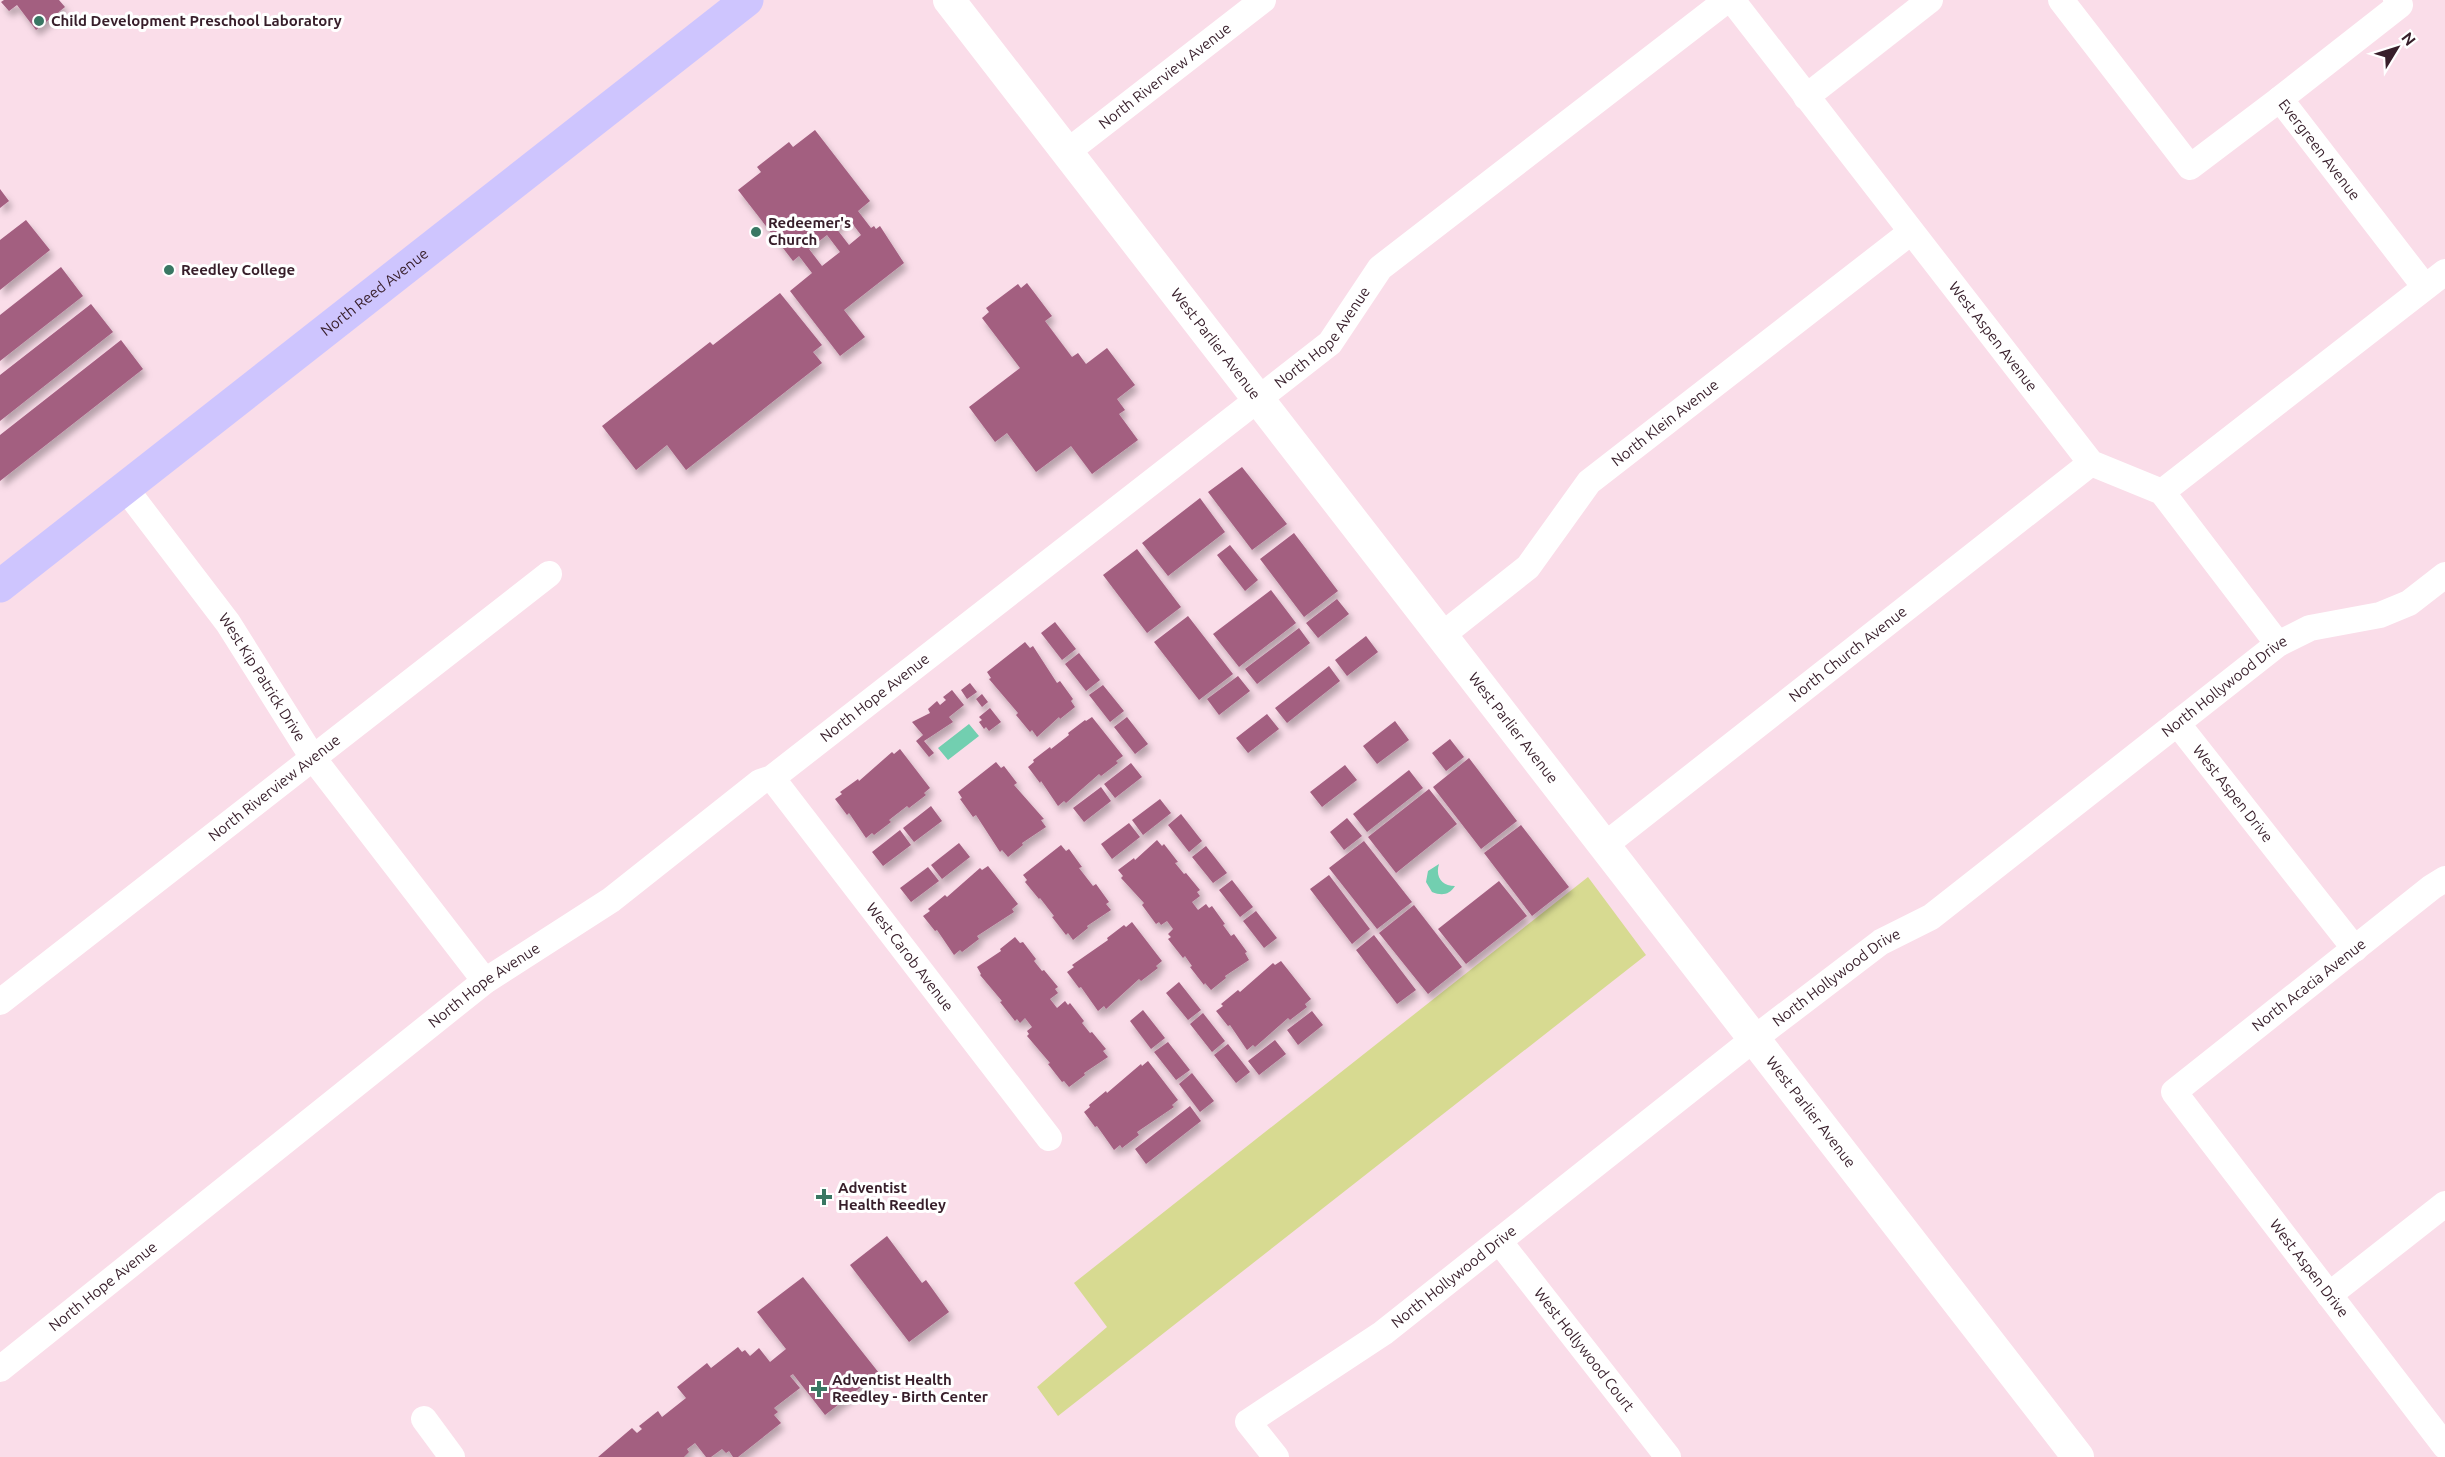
<svg xmlns="http://www.w3.org/2000/svg" width="2445" height="1457" font-family="Ubuntu,sans-serif">
	<style>
		.green { fill: #d7da91 }
		.water { fill: #72cfb0 }
		.building { fill: #a35e80; fill-rule: evenodd; filter: url(#shadow) }
		.lines { fill: none; stroke-linecap: round; stroke-linejoin: round }
		.minor { stroke: #fff; stroke-width: 26 }
		.tertiary { stroke: #fff; stroke-width: 32 }
		.primary { stroke: #cec5fe; stroke-width: 33 }
		.poi-dot { fill: #397763; stroke: #fff; stroke-width: 2 }
		.labels { text-anchor: middle; stroke-width: 6; stroke-linejoin: round; paint-order: stroke }
		.poi-label { font-size: 15px; font-weight: bold; fill: #371e2a; stroke: #fff; text-anchor: start }
		.street-label { font-size: 15px; fill: #371e2a; stroke: #fff }
	</style>
	<defs>
		<filter id="shadow"><feDropShadow dx="3.5" dy="6" stdDeviation="3" flood-color="#0004"/></filter>
	</defs>
	<rect width="100%" height="100%" fill="#fadde9"/>
	<path class="green" d="M1588 877 1646 955 1058 1416 1037 1387 1107 1327 1074 1283Z"/>
	<path class="water" d="M969 724 979 736 948 760 938 748Z
		M1439 864C1435 877 1442 886 1455 886 1449 895 1442 896 1432 892L1426 882 1428 871Z"/>
	<path class="building" d="M4 0H59L65 7 36 30 17 5 9 11 1 2Z
		M815 130 870 201 858 211 871 228 874 226 876 229 880 226 904 263 844 310 865 337 840 356 790 291 812 273 799 256 793 261 738 190 761 172 757 167 789 142 793 147ZM848 218 861 235 849 245 836 228ZM827 235 840 252 822 266 809 249Z
		M0 189 9 201 0 208Z
		M26 220 50 250 0 290V240Z
		M61 267 83 296 0 361V315Z
		M1027 283 1052 316 1045 321 1072 357 1078 353 1086 364 1107 348 1135 385 1117 399 1125 410 1119 414 1138 440 1092 474 1071 446 1036 472 1007 433 995 442 969 407 1020 368 982 318 989 312 986 308 1018 284 1021 288Z
		M780 293 822 345 813 352 822 363 686 470 667 445 636 470 602 426 710 342 713 345Z
		M91 304 113 332 0 421V375Z
		M121 340 143 369 0 481V435Z
		M1242 467 1287 524 1252 550 1208 492Z
		M1200 498 1225 532 1168 576 1142 543Z
		M1294 533 1338 591 1304 617 1260 559Z
		M1230 545 1258 580 1245 591 1217 555Z
		M1137 549 1181 607 1147 633 1103 575Z
		M1271 590 1296 623 1239 667 1213 634Z
		M1337 599 1349 614 1318 638 1306 623Z
		M1188 616 1233 674 1199 700 1154 642Z
		M1055 622 1076 649 1062 660 1041 633Z
		M1299 628 1310 643 1257 684 1245 669Z
		M1366 636 1378 652 1347 676 1335 660Z
		M1025 642 1030 648 1033 646 1057 683 1060 681 1073 699 1071 701 1075 707 1060 719 1059 717 1037 737 1032 730 1030 732 1016 715 1018 713 989 679 991 678 987 672Z
		M1079 653 1100 680 1086 691 1065 664Z
		M1329 666 1340 681 1287 723 1275 708Z
		M1238 676 1250 691 1219 715 1207 699Z
		M970 683 977 692 967 699 961 690Z
		M1103 685 1124 711 1110 722 1089 695Z
		M952 690 964 705 949 717 953 722 924 741 934 753 929 757 916 741 923 735 912 722 930 713 928 709 937 701 940 705 946 700 943 697Z
		M982 694 988 702 982 707 976 699Z
		M990 708 1001 722 989 731 986 727 984 729 979 722 982 720 979 717Z
		M1267 714 1279 729 1248 753 1236 738Z
		M1092 717 1123 756 1116 761 1118 763 1101 776 1099 774 1066 803 1064 801 1058 806 1041 781 1040 783 1028 767 1034 762 1033 760 1050 747 1051 749 1069 735 1068 733 1085 720 1086 721Z
		M1127 717 1148 744 1135 754 1114 727Z
		M1395 721 1409 740 1377 764 1363 746Z
		M1450 739 1464 757 1446 771 1432 753Z
		M900 749 930 788 924 793 926 795 909 808 907 806 889 820 891 822 874 835 872 833 866 838 849 813 847 815 835 799 842 794 840 792 858 779 859 781 892 752 894 754Z
		M1469 758 1517 821 1481 849 1433 787Z
		M996 762 1001 768 1004 766 1017 783 1014 785 1044 819 1041 820 1046 827 1022 843 1023 845 1008 857 1002 850 1000 852 976 815 973 817 960 799 962 798 958 792Z
		M1131 763 1142 777 1115 798 1104 784Z
		M1345 765 1357 780 1322 807 1310 792Z
		M1409 770 1423 788 1367 832 1353 814Z
		M1101 787 1111 801 1084 822 1073 808Z
		M1429 789 1457 824 1396 873 1368 837Z
		M1160 799 1171 813 1143 835 1132 820Z
		M931 806 942 821 914 842 903 828Z
		M1181 814 1202 841 1189 852 1168 825Z
		M1347 818 1362 836 1344 850 1330 832Z
		M1129 823 1140 837 1112 859 1101 844Z
		M1521 825 1569 887 1532 916 1484 853Z
		M900 830 911 845 883 866 872 852Z
		M1157 840 1162 846 1164 844 1178 862 1175 863 1184 874 1186 873 1200 890 1197 892 1200 896 1192 902 1198 910 1206 904 1209 908 1212 906 1225 924 1223 925 1231 936 1234 934 1247 952 1245 953 1249 960 1225 976 1226 978 1211 990 1205 983 1204 985 1190 967 1192 966 1185 956 1183 958 1168 939 1171 937 1168 934 1173 929 1167 921 1161 925 1159 922 1156 924 1142 905 1144 903 1121 878 1123 876 1118 870 1134 858 1135 860Z
		M1364 841 1412 902 1377 929 1329 868Z
		M959 843 970 857 942 879 931 865Z
		M1061 845 1066 851 1069 849 1082 867 1079 868 1093 886 1096 884 1109 902 1106 904 1111 910 1087 926 1088 928 1073 940 1068 933 1066 935 1052 917 1054 916 1040 898 1039 899 1025 882 1027 880 1023 875Z
		M1206 846 1227 873 1213 883 1192 857Z
		M988 866 1018 904 1012 909 1014 912 977 936 979 939 962 952 960 950 954 955 937 930 935 931 923 916 930 911 928 909 945 895 947 897 980 868 982 870Z
		M928 867 939 881 911 902 900 888Z
		M1329 875 1370 929 1352 944 1310 889Z
		M1232 880 1253 907 1240 917 1219 890Z
		M1499 881 1527 916 1466 964 1438 929Z
		M1414 905 1462 967 1428 994 1379 933Z
		M1256 911 1277 938 1264 948 1243 921Z
		M1132 922 1162 961 1156 966 1158 968 1141 981 1139 979 1106 1009 1104 1006 1098 1011 1081 987 1079 988 1067 972 1074 967 1072 965 1108 940 1107 938 1124 925 1126 927Z
		M1374 935 1416 990 1397 1004 1356 950Z
		M1015 937 1020 943 1023 942 1036 959 1034 961 1042 971 1044 970 1058 987 1055 989 1058 993 1050 999 1057 1008 1065 1001 1068 1005 1070 1003 1084 1021 1082 1023 1090 1033 1092 1032 1106 1049 1103 1051 1108 1057 1084 1073 1085 1075 1069 1087 1064 1081 1062 1082 1048 1064 1050 1063 1027 1036 1029 1034 1027 1031 1032 1027 1025 1018 1020 1023 1017 1019 1015 1021 1000 1002 1002 1001 980 975 981 974 977 967 1001 951 1000 949Z
		M1281 961 1311 999 1305 1004 1307 1007 1290 1020 1288 1018 1255 1047 1253 1045 1247 1050 1230 1025 1228 1026 1216 1011 1223 1006 1221 1004 1238 990 1240 992 1273 963 1275 965Z
		M1179 982 1201 1010 1188 1020 1166 993Z
		M1143 1010 1165 1038 1151 1049 1130 1021Z
		M1312 1011 1323 1025 1298 1045 1287 1030Z
		M1203 1013 1225 1041 1212 1052 1190 1024Z
		M1275 1040 1286 1054 1259 1075 1248 1061Z
		M1168 1042 1190 1070 1176 1080 1154 1052Z
		M1228 1044 1250 1072 1236 1083 1214 1055Z
		M1148 1061 1178 1100 1172 1105 1174 1107 1137 1132 1139 1135 1122 1148 1120 1145 1114 1150 1097 1126 1095 1127 1084 1112 1090 1107 1089 1105 1106 1091 1107 1093 1141 1064 1142 1066Z
		M1192 1073 1214 1101 1200 1112 1179 1084Z
		M1190 1106 1201 1121 1146 1164 1135 1149Z
		M887 1236 922 1283 926 1280 949 1312 909 1342 850 1265Z
		M803 1277 879 1373 825 1415 793 1374 790 1376 800 1388 774 1408 778 1412 774 1415 781 1423 738 1457H733L729 1451 726 1453 722 1449 711 1457H706L695 1443 687 1449 689 1452 684 1457H598L632 1428 637 1433 642 1429 639 1426 658 1411 662 1417 686 1398 677 1387 707 1363 711 1368 738 1347 742 1352 745 1350 750 1356 759 1348 770 1362 786 1349 757 1312Z"/>
	<g class="lines">
		<g class="minor">
			<path id="s1" d="M1732 0 2091 463 2162 492 2278 644"/>
			<path id="s2" d="M2061 0 2190 167 2280 99 2425 287"/>
			<path d="M1806 97 1930 0"/>
			<path d="M2280 99 2400 5 2396 0"/>
			<path id="s3" d="M1067 152 1263 0"/>
			<path id="s4" d="M125 488 228 623 313 758 485 981"/>
			<path d="M2162 492 2445 272"/>
			<path id="s5" d="M1441 636 1528 567 1589 482 1911 232"/>
			<path id="s6" d="M2177 723 2355 949"/>
			<path id="s7" d="M772 778 1049 1138"/>
			<path id="s8" d="M1605 845 2091 463"/>
			<path id="s9" d="M2445 879 2432 887 2174 1092 2445 1446"/>
			<path id="s10" d="M0 1002 549 574"/>
			<path id="s11" d="M1499 1241 1668 1457"/>
			<path d="M2329 1295 2445 1204"/>
			<path id="s12" d="M0 1369 485 981 611 900 760 782 772 778 1257 400 1330 343 1380 268 1727 0"/>
			<path d="M424 1419 452 1457"/>
			<path id="s13" d="M1276 1457 1248 1422 1383 1333 1755 1038 1881 942 1931 917 2278 644 2310 628 2380 615 2409 603 2445 575"/>
		</g>
		<path class="tertiary" id="s14" d="M949 0 2078 1457"/>
		<path class="primary" id="s15" d="M0 586 747 0"/>
	</g>
	<g class="poi-dot">
		<circle cx="39" cy="21" r="6"/>
		<circle cx="756" cy="232" r="6"/>
		<circle cx="169" cy="270" r="6"/>
		<path d="M821 1188h6v6h6v6h-6v6h-6v-6h-6v-6h6z"/>
		<path d="M816 1380h6v6h6v6h-6v6h-6v-6h-6v-6h6z"/>
	</g>
	<g class="labels">
		<g class="poi-label">
			<text x="51" y="26">Child Development Preschool Laboratory</text>
			<text x="768" y="228">Redeemer's<tspan x="768" dy="17">Church</tspan></text>
			<text x="181" y="275">Reedley College</text>
			<text x="838" y="1193">Adventist<tspan x="838" dy="17">Health Reedley</tspan></text>
			<text x="832" y="1385">Adventist Health<tspan x="832" dy="17">Reedley - Birth Center</tspan></text>
		</g>
		<g class="street-label">
			<text dy="5" stroke="none"><textPath href="#s3" startOffset="124">North Riverview Avenue</textPath></text>
			<text dy="5" stroke="none"><textPath href="#s2" startOffset="388">Evergreen Avenue</textPath></text>
			<text dy="5" stroke="none"><textPath href="#s15" startOffset="476">North Reed Avenue</textPath></text>
			<text dy="5" stroke="none"><textPath href="#s12" startOffset="1680">North Hope Avenue</textPath></text>
			<text dy="5" stroke="none"><textPath href="#s1" startOffset="426">West Aspen Avenue</textPath></text>
			<text dy="5" stroke="none"><textPath href="#s14" startOffset="435">West Parlier Avenue</textPath></text>
			<text dy="5" stroke="none"><textPath href="#s5" startOffset="312">North Klein Avenue</textPath></text>
			<text dy="5" stroke="none"><textPath href="#s8" startOffset="309">North Church Avenue</textPath></text>
			<text dy="5" stroke="none"><textPath href="#s4" startOffset="234">West Kip Patrick Drive</textPath></text>
			<text dy="5" stroke="none"><textPath href="#s13" startOffset="1269">North Hollywood Drive</textPath></text>
			<text dy="5" stroke="none"><textPath href="#s12" startOffset="1104">North Hope Avenue</textPath></text>
			<text dy="5" stroke="none"><textPath href="#s14" startOffset="921">West Parlier Avenue</textPath></text>
			<text dy="5" stroke="none"><textPath href="#s10" startOffset="348">North Riverview Avenue</textPath></text>
			<text dy="5" stroke="none"><textPath href="#s6" startOffset="90">West Aspen Drive</textPath></text>
			<text dy="5" stroke="none"><textPath href="#s7" startOffset="226">West Carob Avenue</textPath></text>
			<text dy="5" stroke="none"><textPath href="#s13" startOffset="783">North Hollywood Drive</textPath></text>
			<text dy="5" stroke="none"><textPath href="#s12" startOffset="618">North Hope Avenue</textPath></text>
			<text transform="translate(2309 985) rotate(-38)" y="5">North Acacia Avenue</text>
			<text dy="5" stroke="none"><textPath href="#s14" startOffset="1407">West Parlier Avenue</textPath></text>
			<text dy="5" stroke="none"><textPath href="#s9" startOffset="567">West Aspen Drive</textPath></text>
			<text dy="5" stroke="none"><textPath href="#s13" startOffset="297">North Hollywood Drive</textPath></text>
			<text dy="5" stroke="none"><textPath href="#s12" startOffset="132">North Hope Avenue</textPath></text>
			<text dy="5" stroke="none"><textPath href="#s11" startOffset="138">West Hollywood Court</textPath></text>
		</g>
	</g>
	<g transform="translate(2397 48) rotate(52)" stroke="#ffffff" stroke-width="4.5" paint-order="stroke">
	<path d="M0-4.5L10 22L0 15L-10 22Z" fill="#371e2a"/>
	<text y="-9" font-size="16" font-weight="bold" text-anchor="middle" fill="#371e2a">N</text>
	</g>
</svg>
